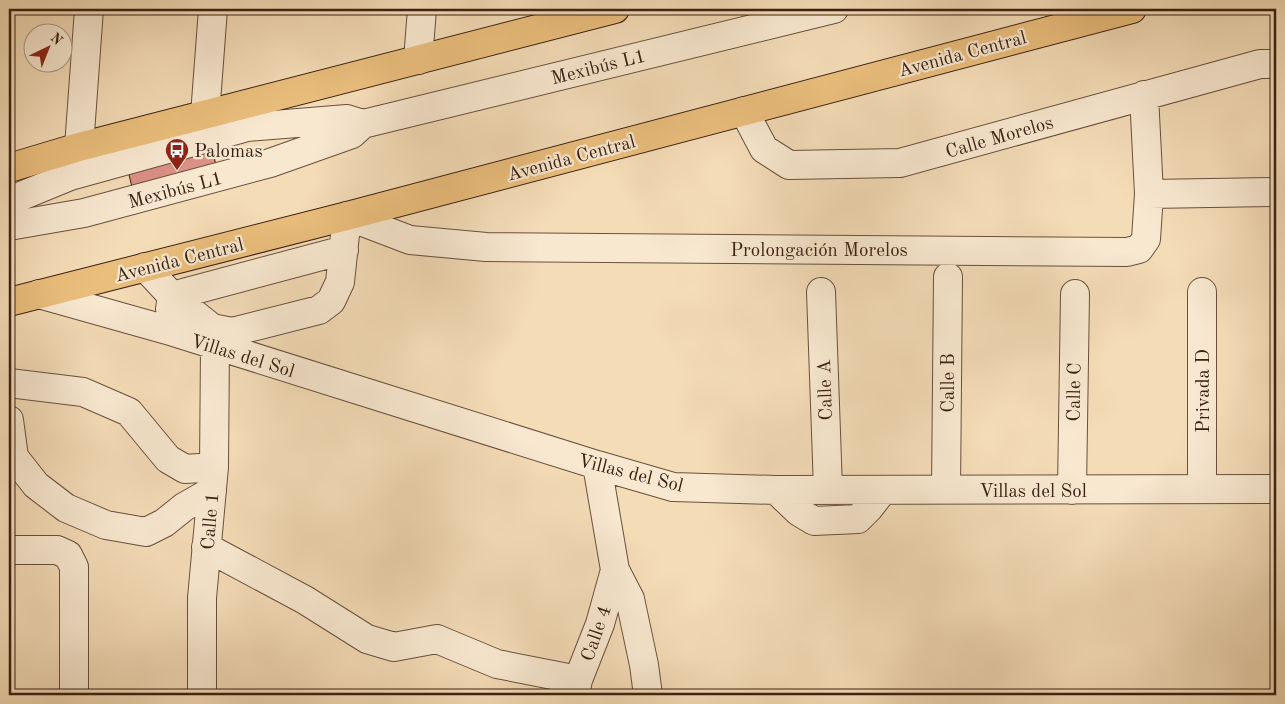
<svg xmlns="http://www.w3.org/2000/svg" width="1285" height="704" font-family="'Old Standard TT',serif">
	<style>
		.building { fill: #dc9086; stroke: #3b2114 }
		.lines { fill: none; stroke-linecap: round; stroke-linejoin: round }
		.minor-casing { stroke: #69503d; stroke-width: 30 }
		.highway-casing { stroke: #3b2114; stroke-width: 30 }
		.minor { stroke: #f8e8d0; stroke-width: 28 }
		.highway { stroke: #eabe7c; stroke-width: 28 }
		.labels { text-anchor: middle; stroke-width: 4.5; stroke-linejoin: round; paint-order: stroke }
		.street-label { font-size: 19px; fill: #3b2114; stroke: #f8e8d0 }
		.poi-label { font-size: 19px; fill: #3b2114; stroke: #f8e8d0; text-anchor: start }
	</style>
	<rect width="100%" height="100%" fill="#f4dcb7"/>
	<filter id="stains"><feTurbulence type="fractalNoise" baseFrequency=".004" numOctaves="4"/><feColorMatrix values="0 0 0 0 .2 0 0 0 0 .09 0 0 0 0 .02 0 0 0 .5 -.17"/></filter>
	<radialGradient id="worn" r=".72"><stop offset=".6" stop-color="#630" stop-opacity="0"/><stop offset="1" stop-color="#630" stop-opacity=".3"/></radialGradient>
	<path class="building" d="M212 149 218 173 134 195 128 171Z"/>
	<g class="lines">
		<g class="minor-casing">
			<path id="minor" d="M418 60 422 9
				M744 111 764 149 789 165 900 163 1260 64H1276
				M205 115 213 9
				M79 147 89 9
				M1149 194 1276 192
				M9 201 70 176 247 127 347 119 363 124
				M9 226 84 213 270 163 352 134 363 124 834 9
				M145 267 172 296 212 328 232 332 319 310 331 301 340 282 347 216 410 240 486 247 1127 252 1139 249 1146 239 1149 194 1144 95
				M821 292 828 489
				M1202 292V489
				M39 294 167 330 597 465 673 487 776 490 1276 489
				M170 309 172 296 344 250
				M9 383 83 392 129 412 168 459 185 469 214 467
				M9 420 14 457 36 485 66 508 106 525 146 532 164 523 184 507 212 491
				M597 465 615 570 630 599 644 665 648 695
				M946 489 948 277
				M776 490 799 512 814 521 858 519 869 508 883 490
				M1072 490 1075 294
				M206 547 305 600 367 639 394 647 437 639 497 664 578 680
				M9 550H57L68 555 74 567V695
				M202 695V598L214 467 215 346
				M575 695 578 680 600 624 615 570"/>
		</g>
		<g class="highway-casing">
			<path id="highway" d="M9 168 79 147 615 9
				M9 302 347 216 1132 9"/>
		</g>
		<use href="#minor" class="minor"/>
		<use href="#highway" class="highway"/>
	</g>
	<defs>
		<g id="bus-pin" transform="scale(1.25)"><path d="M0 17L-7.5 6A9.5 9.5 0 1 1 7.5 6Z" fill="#8f2418" stroke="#f8e8d0"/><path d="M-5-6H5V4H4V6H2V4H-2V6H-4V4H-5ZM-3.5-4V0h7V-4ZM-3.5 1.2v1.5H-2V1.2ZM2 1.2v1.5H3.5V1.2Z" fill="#fff"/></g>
	</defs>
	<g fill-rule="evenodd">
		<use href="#bus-pin" x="177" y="150"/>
	</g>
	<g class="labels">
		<g class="street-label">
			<text transform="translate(962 53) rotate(-15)" y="7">Avenida Central</text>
			<text transform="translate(598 66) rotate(-14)" y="7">Mexibús L1</text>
			<text transform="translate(999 136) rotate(-16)" y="7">Calle Morelos</text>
			<text transform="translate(571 157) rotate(-15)" y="7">Avenida Central</text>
			<text transform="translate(175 189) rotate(-15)" y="7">Mexibús L1</text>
			<text x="819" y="256">Prolongación Morelos</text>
			<text transform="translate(179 259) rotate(-14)" y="7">Avenida Central</text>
			<text transform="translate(243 355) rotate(17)" y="7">Villas del Sol</text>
			<text transform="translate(947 383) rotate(-90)" y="7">Calle B</text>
			<text transform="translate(824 390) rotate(-92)" y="7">Calle A</text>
			<text transform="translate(1202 391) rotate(-90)" y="7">Privada D</text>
			<text transform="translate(1073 392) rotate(-89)" y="7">Calle C</text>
			<text transform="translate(631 472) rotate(14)" y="7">Villas del Sol</text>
			<text x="1033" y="497">Villas del Sol</text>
			<text transform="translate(209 521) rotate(-85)" y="7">Calle 1</text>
			<text transform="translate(595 633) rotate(-71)" y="7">Calle 4</text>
		</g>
		<g class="poi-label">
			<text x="194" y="157">Palomas</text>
		</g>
	</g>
	<rect width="1285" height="704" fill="none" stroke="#f4dcb7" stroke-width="30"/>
	<rect x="10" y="10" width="1265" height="684" fill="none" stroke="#3b2114" stroke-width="2.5"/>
	<rect x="15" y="15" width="1255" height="674" fill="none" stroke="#3b2114"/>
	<g transform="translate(48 48) rotate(43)"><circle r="24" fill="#f8e8d0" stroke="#ac9885"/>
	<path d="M0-4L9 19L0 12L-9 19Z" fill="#8f2418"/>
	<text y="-8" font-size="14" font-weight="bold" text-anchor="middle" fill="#3b2114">N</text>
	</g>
	<rect width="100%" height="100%" filter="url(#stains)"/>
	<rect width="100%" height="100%" fill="url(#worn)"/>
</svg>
